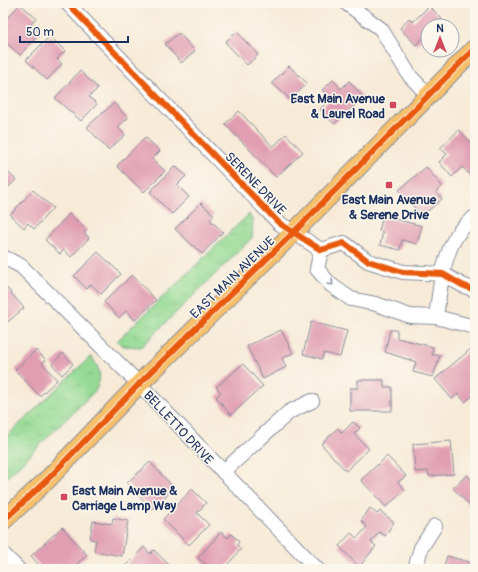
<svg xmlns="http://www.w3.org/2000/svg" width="478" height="572" font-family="Pangolin,sans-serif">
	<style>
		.grass { fill: url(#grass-tufts); stroke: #588479 }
		.building { fill: #e19eb2 }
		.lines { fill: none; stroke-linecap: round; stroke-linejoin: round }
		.minor-casing { stroke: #898d9b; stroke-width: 16 }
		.major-casing { stroke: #898d9b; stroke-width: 20 }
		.minor { stroke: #fff; stroke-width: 14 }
		.major { stroke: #f6c06b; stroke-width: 18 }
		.cycleway-casing { stroke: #fbf7ec; stroke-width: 8 }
		.cycleway { stroke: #e8590c; stroke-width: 6 }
		.oneway { stroke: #8d97ae }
		.poi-dot { fill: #d1495b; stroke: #fbf7ec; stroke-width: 1.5 }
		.labels { text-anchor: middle; stroke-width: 3; stroke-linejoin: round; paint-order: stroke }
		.poi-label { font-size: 13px; font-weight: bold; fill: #1b2f5e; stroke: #fbf7ec; text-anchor: end }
		.street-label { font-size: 13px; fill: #1b2f5e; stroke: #fbf7ec }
	</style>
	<defs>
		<pattern id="grass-tufts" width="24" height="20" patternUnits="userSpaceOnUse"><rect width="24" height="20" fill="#95da94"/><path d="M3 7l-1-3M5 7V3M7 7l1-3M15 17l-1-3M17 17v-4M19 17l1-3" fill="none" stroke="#80bb82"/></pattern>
	</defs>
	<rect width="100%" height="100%" fill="#fbf7ec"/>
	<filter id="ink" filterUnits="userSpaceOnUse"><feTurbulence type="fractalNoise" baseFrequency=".025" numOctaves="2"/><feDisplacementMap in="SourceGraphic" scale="8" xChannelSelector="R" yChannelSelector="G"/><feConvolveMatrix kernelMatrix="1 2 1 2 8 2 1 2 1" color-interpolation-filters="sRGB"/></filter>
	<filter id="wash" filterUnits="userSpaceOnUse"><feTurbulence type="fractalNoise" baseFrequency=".012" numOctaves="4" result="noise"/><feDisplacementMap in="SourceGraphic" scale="16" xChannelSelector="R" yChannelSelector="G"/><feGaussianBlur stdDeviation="0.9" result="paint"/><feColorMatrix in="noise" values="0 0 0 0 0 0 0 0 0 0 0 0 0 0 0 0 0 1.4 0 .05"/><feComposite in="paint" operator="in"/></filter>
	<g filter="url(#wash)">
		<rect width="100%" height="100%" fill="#f7ebd8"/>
		<path class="grass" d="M249 214 253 222 252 238 141 347 123 346 117 341Z
			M91 356C100 369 102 375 96 390L3 481V440Z"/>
		<g id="blocks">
			<path class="building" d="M20 4 36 18 31 24 40 33 20 55 3 40V23Z
				M429 6 442 19 435 26H428V33L416 45 400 28 409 18 413 22Z
				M237 32 258 55 247 65 225 42Z
				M179 33 195 51 181 63 165 44Z
				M50 36 65 51 57 59 62 64 47 80 26 60Z
				M289 66 307 83 291 100 272 83Z
				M80 71 98 88 89 97 97 104 81 121 55 98Z
				M333 80 341 89 349 81 363 97 334 124 320 109 331 99 322 90Z
				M114 103 128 118 118 127 125 135 108 150 87 127Z
				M239 111 273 147 286 134 303 152 276 177 225 124Z
				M459 130 475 147 474 179 462 167 452 177 439 162 447 154 440 148Z
				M145 137 160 151 152 159 165 171 144 192 117 166Z
				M175 166 186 176 177 185 189 197 172 214 150 192Z
				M3 167 16 180 3 192Z
				M426 167 442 186 436 192 442 199 422 216 399 190Z
				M33 190 53 208 34 229 28 223 24 228 10 215Z
				M201 203 214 215 210 220 223 232 202 254 175 229Z
				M69 214 87 230 84 233 89 238 71 257 64 250 60 254 45 240Z
				M383 216 422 226 417 244 402 240 400 250 380 245 383 232 379 231Z
				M98 252 121 274 101 294 91 284 87 289 74 276Z
				M132 275 156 300 135 320 126 311 119 318 104 302Z
				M6 287 24 308 3 326V289Z
				M311 322 347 331 340 357 324 353 322 359 303 354Z
				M281 330 293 353 282 358 286 367 263 379 247 346Z
				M390 330H397V338L433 347 432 355H440L433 377 413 372 416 362 385 352Z
				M472 348 475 352V373L473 375 475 377V394L465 402 458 394 452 399 435 379Z
				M36 350 46 360 42 363 57 380 40 396 15 370Z
				M63 353 73 364 62 375 52 364Z
				M243 364 263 386 231 415 216 397 221 392 216 387Z
				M358 380H384V387H392V411H350V388H358Z
				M353 422 360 428 354 434 369 449 346 471 321 444 338 428 342 433Z
				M451 441 454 474 429 476 428 471 415 472 413 444Z
				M387 456 406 476 398 482 405 490 386 507 361 480Z
				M150 462 174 488 152 509 127 483Z
				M467 475 475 484V511L453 488Z
				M192 489 206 503 197 513 209 525 189 545 163 519Z
				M370 508 377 514 380 511 394 522 385 536 379 532 371 542 376 546 359 567 339 546 351 533 357 538 367 527 361 521Z
				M113 518 128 521 122 556 94 551 96 540 90 539 93 521 112 524Z
				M62 527 87 555 76 565 79 569H43L31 556Z
				M221 532 228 538 231 534 239 541 237 545 241 549 224 569H211L198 558Z
				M144 547 150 554 154 550 173 569H126L124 567Z
				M447 556 469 562 467 569H443Z"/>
		</g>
	</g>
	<g filter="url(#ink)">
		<use href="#blocks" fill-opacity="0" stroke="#898d9b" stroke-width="1"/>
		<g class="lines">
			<g class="minor-casing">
				<path id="minor" d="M67 3 279 223 321 250 344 243 368 261 403 272 443 274 462 285 475 290
					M346 3 381 29 410 76 428 95
					M321 250 317 269 331 285 351 299 376 304 410 316 436 317 475 327
					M3 257 21 266 139 384 317 569
					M436 317C440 290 442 258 457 235 461 228 469 222 475 217
					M223 472 289 412 312 401
					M3 554 18 569
					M415 569 421 548 435 526"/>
			</g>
			<g class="major-casing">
				<path id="major" d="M3 521 47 480 139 384 294 232 475 48"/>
			</g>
			<use href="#minor" class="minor"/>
			<use href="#major" class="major"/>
			<g class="cycleway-casing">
				<path id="cycleway" d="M67 3 279 223 321 250 344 243 368 261 403 272 443 274 462 285 475 290
					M3 521 47 480 139 384 294 232 475 48"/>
			</g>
			<use href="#cycleway" class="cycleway"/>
		</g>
		<defs><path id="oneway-chevron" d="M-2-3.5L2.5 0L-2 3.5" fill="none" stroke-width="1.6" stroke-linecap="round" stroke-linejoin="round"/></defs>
		<use class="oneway" href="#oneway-chevron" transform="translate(331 283) rotate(44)"/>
	</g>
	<g class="poi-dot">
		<rect x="389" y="101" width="8" height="8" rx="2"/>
		<rect x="385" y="181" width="8" height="8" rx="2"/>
		<rect x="60" y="493" width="8" height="8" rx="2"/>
	</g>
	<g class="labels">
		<g class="poi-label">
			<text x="385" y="103">East Main Avenue<tspan x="385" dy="15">&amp; Laurel Road</tspan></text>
			<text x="389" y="204" text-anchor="middle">East Main Avenue<tspan x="389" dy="15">&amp; Serene Drive</tspan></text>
			<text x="72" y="495" text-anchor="start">East Main Avenue &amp;<tspan x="72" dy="15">Carriage Lamp Way</tspan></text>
		</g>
		<g class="street-label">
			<text transform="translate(256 183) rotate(46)" y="5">SERENE DRIVE</text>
			<text transform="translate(232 277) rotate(-44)" y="5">EAST MAIN AVENUE</text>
			<text transform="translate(179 427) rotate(47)" y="5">BELLETTO DRIVE</text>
		</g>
	</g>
	<rect width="478" height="572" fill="none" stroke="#fbf7ec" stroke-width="16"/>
	<g transform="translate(440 38)"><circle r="19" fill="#fbf7ec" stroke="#a1a7b3"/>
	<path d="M0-3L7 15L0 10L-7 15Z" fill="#d1495b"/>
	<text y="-6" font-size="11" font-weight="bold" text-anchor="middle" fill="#1b2f5e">N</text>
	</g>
	<path d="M20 36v6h108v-6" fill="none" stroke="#1b2f5e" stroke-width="2"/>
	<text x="26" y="36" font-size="12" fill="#1b2f5e" stroke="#fbf7ec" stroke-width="3" paint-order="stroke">50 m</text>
</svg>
